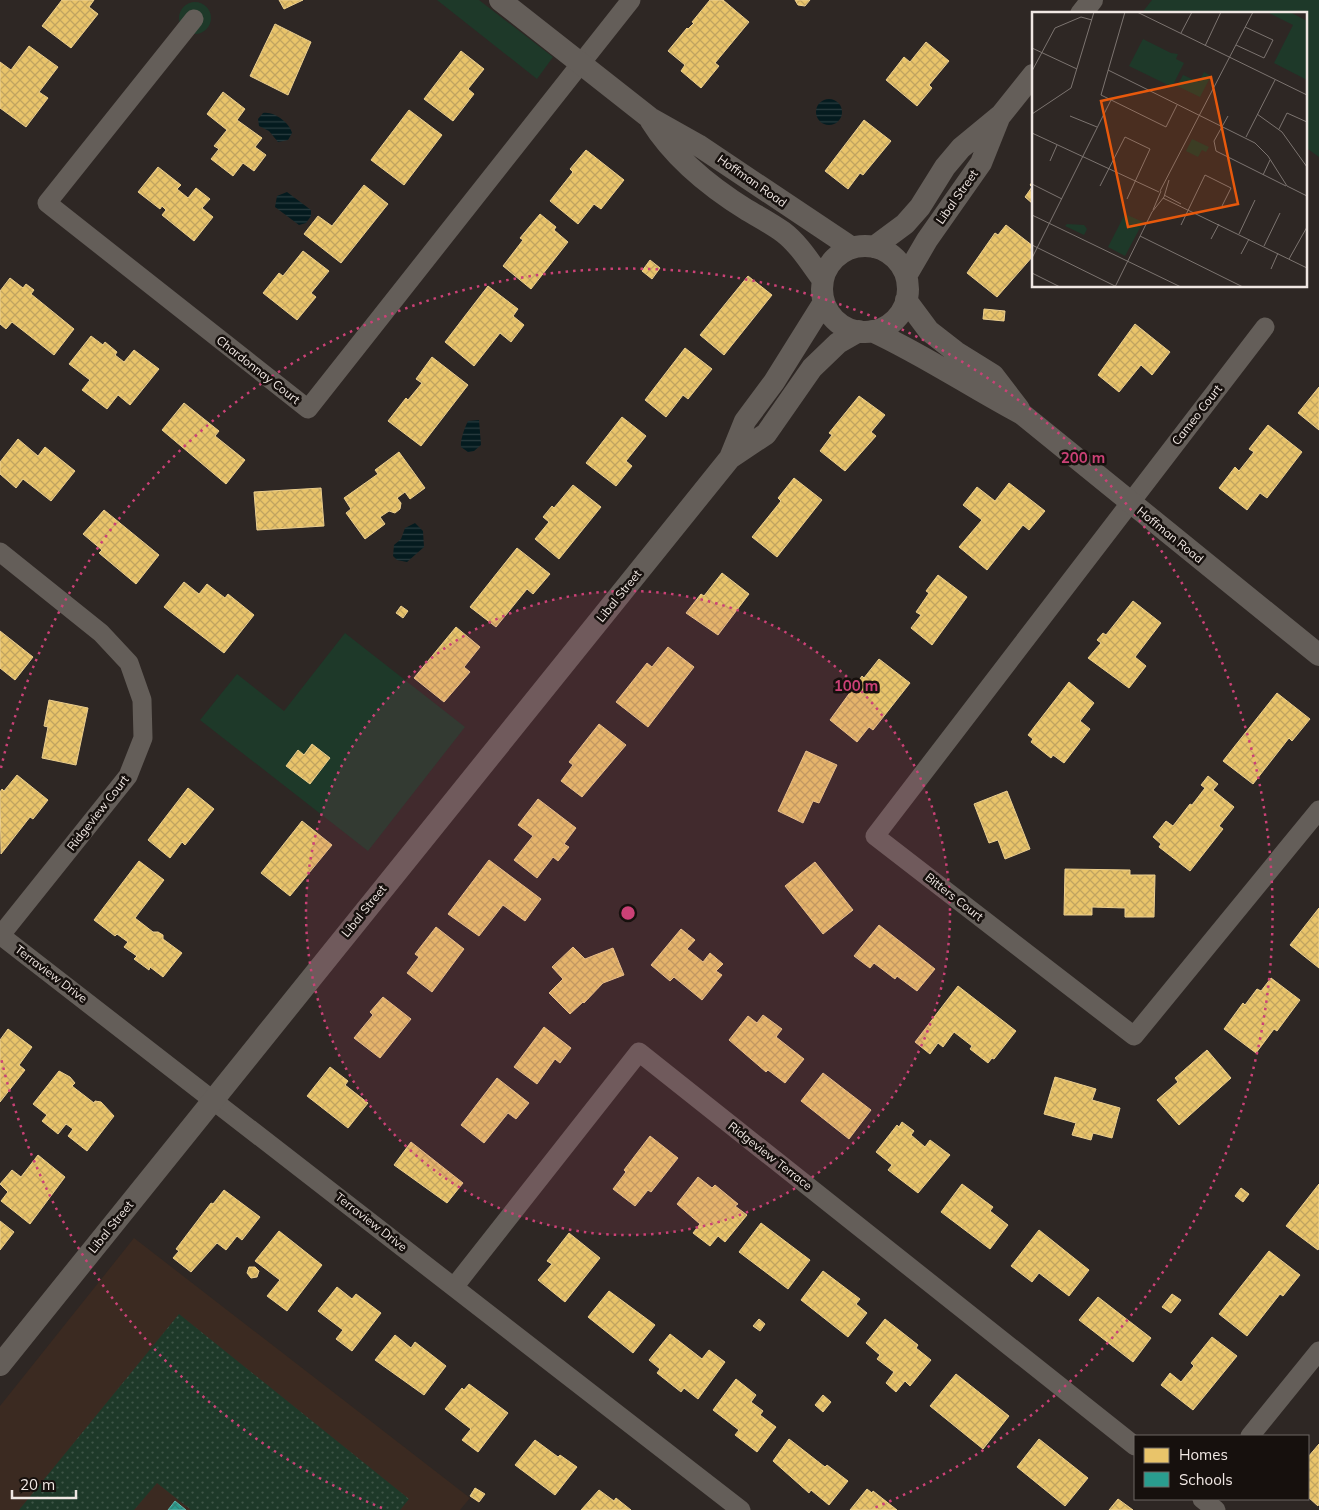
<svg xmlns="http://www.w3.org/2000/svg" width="1319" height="1510" font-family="Mulish,sans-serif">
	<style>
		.built { fill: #3b2a21 }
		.green { fill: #1e3929 }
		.park { fill: url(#park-dots) }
		.water { fill: url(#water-rules) }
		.homes { fill: url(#homes-cross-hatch); stroke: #ebce8e }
		.schools { fill: url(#schools-cross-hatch); stroke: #65b3a8 }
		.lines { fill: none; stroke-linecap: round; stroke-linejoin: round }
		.minor { stroke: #645e59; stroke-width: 19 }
		.tertiary { stroke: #645e59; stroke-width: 22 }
		.ring { fill: none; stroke: #cb4176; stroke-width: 2.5; stroke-dasharray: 2.5 5 }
		.labels { text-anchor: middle; stroke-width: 5; stroke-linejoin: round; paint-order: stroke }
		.street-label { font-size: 12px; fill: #f0e7e3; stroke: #16100d }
		.inset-road { fill: none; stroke: #7c7470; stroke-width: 1 }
		.view { fill: #e8590c; fill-opacity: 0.15; stroke: #e8590c; stroke-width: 2.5 }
		.inset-edge { fill: none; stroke: #f0e7e3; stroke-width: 2.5 }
		.centre { fill: #cb4176; stroke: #16100d; stroke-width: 2.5 }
		.ring-label { font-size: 15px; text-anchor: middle; font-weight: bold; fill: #cb4176; stroke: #16100d; stroke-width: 5; stroke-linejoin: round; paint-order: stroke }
	</style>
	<defs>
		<pattern id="park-dots" width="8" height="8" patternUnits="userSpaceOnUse" patternTransform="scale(1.25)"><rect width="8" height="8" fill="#1e3929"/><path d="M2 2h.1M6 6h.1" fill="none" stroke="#3f5648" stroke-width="1.8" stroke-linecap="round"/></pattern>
		<pattern id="water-rules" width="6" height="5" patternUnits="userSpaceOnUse" patternTransform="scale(1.25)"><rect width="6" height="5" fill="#041b1f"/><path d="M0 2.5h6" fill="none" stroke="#293c3f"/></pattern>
		<pattern id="homes-cross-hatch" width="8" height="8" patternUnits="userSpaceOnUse" patternTransform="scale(1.25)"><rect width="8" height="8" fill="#e9c46a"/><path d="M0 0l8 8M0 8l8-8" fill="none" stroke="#c1a460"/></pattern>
		<pattern id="schools-cross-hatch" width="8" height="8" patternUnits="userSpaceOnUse" patternTransform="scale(1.25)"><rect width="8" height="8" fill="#2a9d8f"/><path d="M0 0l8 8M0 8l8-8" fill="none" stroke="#338378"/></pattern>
	</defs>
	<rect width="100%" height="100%" fill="#2e2724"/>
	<path class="built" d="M134 1238 470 1498 460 1510H0V1406Z"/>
	<path class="green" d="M437 0H479L553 57 537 79Z
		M1152 0H1319V157L1305 147V14H1141Z
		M179 18a16 16 0 1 1 32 0a16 16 0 1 1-32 0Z
		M345 633 465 727 368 851 200 720 237 674 284 711Z"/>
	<path class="park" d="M179 1314 409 1499 400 1510H191L157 1483 134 1510H19Z"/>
	<path class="water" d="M816 112a13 13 0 1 1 26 0a13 13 0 1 1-26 0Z
		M263 113C274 111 290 123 292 133L288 140 278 142 269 131 259 126 258 119Z
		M287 192 311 210V216L306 223 299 225 275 207 277 196Z
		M479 420 481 445 474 451 468 452 461 447C460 440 465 427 468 421Z
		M415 523 423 531 424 547 407 562 397 560 393 556 394 545 401 539 405 528Z"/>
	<path class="homes" d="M62 0H94L89 7 98 14 71 48 42 26Z
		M279 0H303L284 9Z
		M710 0H723L749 22 715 63 719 66 701 88 681 71 685 65 668 51 687 28 688 29 694 23 692 22Z
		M795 0H810L805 6 798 5Z
		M275 24 311 42 288 95 250 76Z
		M926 42 949 61 929 85 932 88 917 106 886 80 904 57 910 62Z
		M29 46 58 67 39 92 48 98 26 127 0 108V62L11 70Z
		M461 51 484 69 468 89 474 94 453 121 424 99Z
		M223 92 245 109 237 120 262 138 255 147 266 155 254 171 243 163 233 176 211 159 219 149 214 146 227 130 207 114Z
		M409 110 442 135 404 185 371 160Z
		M864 120 891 141 863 175 860 173 848 189 825 171Z
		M586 150 624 180 601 209 594 204 578 224 550 201 573 172 570 169Z
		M158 167 181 185 177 189 188 198 196 188 210 199 202 208 213 217 194 241 162 215 166 210 162 206 160 209 138 192Z
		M1033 181V204L1025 197 1032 187 1030 185Z
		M364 185 388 204 341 263 304 234 318 216 332 226Z
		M540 214 556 227 554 230 568 242 531 289 503 266 523 240 520 238Z
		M1006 225 1033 246V256L997 297 967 273 995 233 998 235Z
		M303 251 329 271 311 293 316 297 297 320 263 293 279 273 283 276Z
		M650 260 660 268 652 279 642 271Z
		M748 276 772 295 724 355 700 335Z
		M10 278 23 288 26 284 34 290 31 294 74 329 54 355 12 322 6 329 0 324V291Z
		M488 286 518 309 513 316 524 325 511 342 500 333 474 366 445 342Z
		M984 309 1005 311 1004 321 983 319Z
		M1135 324 1170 352 1152 375 1141 365 1119 392 1098 375Z
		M91 336 103 345 105 342 117 352 115 355 124 362 134 350 159 369 130 405 118 395 107 409 82 390 90 380 69 364Z
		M685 348 712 369 688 399 683 395 666 417 645 400Z
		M432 357 468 385 421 446 388 421 406 398 408 400 422 383 416 379Z
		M1319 387V430L1298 413Z
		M859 396 885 415 871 432 876 436 845 471 820 451 832 435 829 433Z
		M184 403 219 431 215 436 245 460 226 484 162 430Z
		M622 417 646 436 626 461 632 466 616 486 586 463Z
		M1268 425 1302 452 1267 498 1260 493 1247 510 1219 488 1235 467 1239 471 1254 452 1249 449Z
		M18 439 38 456 45 447 75 471 51 501 23 479 16 488 0 474V462Z
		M399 452 425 488 410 499 405 492 397 498 401 503 400 509 395 513 389 511 380 517 385 524 365 539 346 513 351 509 344 498 378 474 375 470Z
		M794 478 822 500 777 557 752 537 781 501 778 498Z
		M1009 483 1045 511 1029 530 1023 525 987 570 959 547 982 520 963 505 977 487 995 501Z
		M573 485 601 507 559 559 535 539 549 522 543 517 552 506 554 508Z
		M321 488 324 526 257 530 254 492Z
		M104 510 159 555 136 584 99 553 102 550 83 534Z
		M517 548 550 574 533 594 527 589 496 627 470 607Z
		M722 573 749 594 718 635 686 613 701 594 704 596Z
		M938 575 967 597 932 645 911 628 921 615 916 612 929 593 926 591Z
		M184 582 199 594 207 584 225 598 228 594 254 615 224 653 164 607Z
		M1133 601 1161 623 1135 657 1146 666 1129 688 1088 658 1101 643 1097 640 1103 633 1106 635Z
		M401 606 408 611 403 618 396 613Z
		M456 627 480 647 464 667 470 672 444 702 414 678Z
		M0 631 33 657 15 680 0 668Z
		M668 647 694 667 648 727 616 702 647 663 652 667Z
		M879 659 910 683 873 730 869 727 857 742 830 720 862 676 864 678Z
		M1069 682 1094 703 1080 721 1090 729 1064 763 1053 755 1051 758 1031 742 1033 739 1028 735Z
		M1277 693 1310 719 1292 741 1289 738 1253 784 1223 761Z
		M49 700 88 708 76 765 42 758 48 727 44 726Z
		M599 724 626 745 582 797 561 781 573 765 569 762Z
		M312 744 330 758 310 784 286 766 298 750 304 755Z
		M806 751 837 765 819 803 813 801 803 823 778 811Z
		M17 775 48 800 33 819 30 817 1 854 0 792 2 789 4 791Z
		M1208 776 1218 784 1213 790 1234 807 1219 826 1223 829 1190 871 1159 847 1161 844 1153 837 1166 821 1173 826 1190 804 1192 805 1205 788 1201 785Z
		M188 788 214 809 185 845 182 842 170 858 148 840Z
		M1007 791 1030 849 1005 859 998 840 989 843 974 804Z
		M538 799 576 828 564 844 569 847 558 861 553 857 537 878 514 860 533 836 518 825Z
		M302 821 332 845 290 896 261 873Z
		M489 860 541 899 525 921 503 905 479 936 448 914Z
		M139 861 164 880 135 918 153 932H158L163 935V939L182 953 163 977 150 967 149 970 134 959 137 956 124 947 128 942 117 934 115 936 94 920Z
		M815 862 853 910 823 934 785 886Z
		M1065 869 1130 870V875H1155L1154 917H1125V908L1092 907V915H1064Z
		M1319 908V968L1290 945Z
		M879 925 935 969 917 991 897 976 895 979 874 963 870 968 854 956Z
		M436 927 464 949 432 992 407 973 419 957 415 954Z
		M681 929 695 940 687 949 703 962 710 953 723 964 716 971 722 975 702 1000 674 977 670 981 651 965Z
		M573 947 585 959 613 948 624 975 603 983 584 1003 583 1002 570 1014 549 993 563 979 552 967Z
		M1271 978 1300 1000 1277 1031 1274 1029 1256 1053 1224 1029 1243 1003 1245 1005 1257 989 1261 991Z
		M958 986 1016 1031 994 1059 992 1058 988 1063 970 1049 972 1046 954 1032 943 1047 938 1043 930 1054 915 1042Z
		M383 997 411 1019 380 1058 354 1038 373 1015 370 1012Z
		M763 1015 782 1029 776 1037 804 1059 785 1083 768 1070 766 1072 729 1040 748 1016 757 1023Z
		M544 1027 571 1048 560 1063 555 1059 537 1084 514 1067Z
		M8 1029 32 1047 19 1065 25 1070 0 1102V1040Z
		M1207 1050 1231 1078 1179 1125 1157 1100 1178 1082 1175 1078Z
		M330 1067 348 1081 345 1085 368 1103 348 1128 307 1096Z
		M59 1071 70 1077 75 1083 72 1086 94 1103 95 1101 101 1102 114 1116 87 1151 68 1136 73 1129 66 1124 58 1134 42 1121 47 1115 33 1104Z
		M823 1073 871 1110 849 1139 801 1101Z
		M1055 1077 1096 1089 1092 1100 1120 1108 1112 1138 1093 1133 1091 1140 1072 1135 1076 1123 1044 1114Z
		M497 1078 529 1103 516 1119 508 1113 484 1143 461 1125Z
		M902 1122 914 1131 911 1135 925 1147 930 1140 950 1155 918 1193 888 1170 892 1165 876 1152 897 1125 899 1127Z
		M650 1136 678 1158 651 1192 648 1190 635 1206 613 1189 626 1172 624 1170Z
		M411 1142 463 1183 447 1203 394 1165Z
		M38 1155 65 1177 30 1224 1 1201 8 1192 0 1184 12 1170 21 1177Z
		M698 1177 712 1188 715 1185 738 1204 735 1206 747 1215 725 1242 718 1236 710 1246 693 1233 700 1224 677 1204Z
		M962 1184 993 1207 990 1211 1008 1225 990 1249 941 1212Z
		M1319 1184V1248L1318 1250 1286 1226Z
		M1241 1188 1249 1194 1243 1202 1235 1196Z
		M224 1190 260 1217 242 1240 237 1236 226 1250 217 1243 191 1272 173 1258 179 1251 176 1249 211 1203 213 1204Z
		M0 1221 14 1232 0 1250Z
		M761 1223 810 1260 788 1289 739 1252Z
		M1039 1230 1089 1270 1069 1296 1039 1273 1032 1282 1011 1266Z
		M279 1231 322 1265 287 1311 267 1296 280 1280 255 1261Z
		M569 1233 600 1258 565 1302 538 1280 552 1264 547 1261Z
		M1269 1251 1300 1275 1283 1296 1280 1294 1247 1336 1219 1314Z
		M249 1267H255L259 1271 257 1277 251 1278 247 1273Z
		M823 1271 860 1299 856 1304 867 1313 848 1337 801 1300Z
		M337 1287 352 1299 356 1294 381 1313 352 1351 336 1339 343 1330 318 1311Z
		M609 1291 655 1325 633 1353 588 1317Z
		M1172 1294 1181 1300 1171 1313 1162 1307Z
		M1098 1297 1151 1338 1133 1362 1079 1320Z
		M759 1319 765 1324 760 1331 753 1326Z
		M885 1319 918 1345 916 1348 931 1360 910 1386 905 1381 896 1392 886 1383 894 1372 877 1359 880 1355 866 1343Z
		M670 1334 702 1359 709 1350 725 1362 698 1399 684 1388 681 1392 657 1373 660 1369 649 1360Z
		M395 1335 411 1348 415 1342 446 1366 424 1395 375 1360Z
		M1212 1337 1237 1356 1193 1410 1161 1385 1170 1373 1181 1382 1194 1366 1191 1363Z
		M956 1374 1009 1416 983 1449 930 1406Z
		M736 1379 756 1395 751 1402 763 1411 760 1415 776 1427 757 1452 735 1435 739 1430 713 1410Z
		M469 1384 508 1413 478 1452 462 1440 471 1429 445 1409 462 1388 464 1390Z
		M823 1395 831 1402 823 1412 815 1405Z
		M789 1439 825 1467 827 1465 848 1481 829 1505 811 1490 809 1493 773 1461Z
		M1039 1439 1088 1478 1065 1506 1017 1467Z
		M535 1440 558 1457 560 1455 577 1467 555 1495 515 1465Z
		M1319 1444V1504L1318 1506 1308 1497V1457Z
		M475 1488 485 1494 479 1502 470 1496Z
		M867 1489 872 1493 873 1491 897 1510H850Z
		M599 1490 614 1501 616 1498 631 1510H581Z
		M1118 1499 1133 1510H1109Z"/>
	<path class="schools" d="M175 1501 186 1510H168Z"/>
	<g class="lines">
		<path class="minor" d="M194 19 47 203 308 409 631 0
			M1265 327 875 836 1134 1036 1319 810
			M0 552 101 633 129 663 142 700 143 738 128 776 0 936
			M0 935 741 1510
			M454 1287 639 1052 1135 1446
			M1250 1436 1319 1351
			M1202 1499 1216 1510"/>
		<path class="tertiary" d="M500 0 650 118 698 145 852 248
			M1081 14 1092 0
			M651 121C674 158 710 187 747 210 759 217 772 224 783 232 799 244 811 264 823 280
			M822 289a43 43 0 1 1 86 0a43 43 0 1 1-86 0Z
			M874 247 905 224 920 207 945 167 961 148 1001 115 1033 75
			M906 276 927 240 981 163 999 118
			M906 300 929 331 956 352 993 375 1019 409
			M872 331C924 355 971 387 1022 414L1319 655
			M730 458 766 434 812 368 838 343 859 331
			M0 1365 730 458 745 421 774 382 824 302"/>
	</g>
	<circle cx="628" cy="913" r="322" fill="#cb4176" fill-opacity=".12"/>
	<g class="ring">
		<circle cx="628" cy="913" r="322"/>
		<path d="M382 1508A644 644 0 0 1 1 1058M1 768A644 644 0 1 1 874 1508"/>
	</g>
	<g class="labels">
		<g class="street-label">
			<text transform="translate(752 181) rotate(35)" y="4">Hoffman Road</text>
			<text transform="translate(957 197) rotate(-55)" y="4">Libal Street</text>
			<text transform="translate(258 370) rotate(38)" y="4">Chardonnay Court</text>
			<text transform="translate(1197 415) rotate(-52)" y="4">Cameo Court</text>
			<text transform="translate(1170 535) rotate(39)" y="4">Hoffman Road</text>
			<text transform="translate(619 596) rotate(-51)" y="4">Libal Street</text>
			<text transform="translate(98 813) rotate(-52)" y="4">Ridgeview Court</text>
			<text transform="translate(954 897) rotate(38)" y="4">Bitters Court</text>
			<text transform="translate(364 911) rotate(-51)" y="4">Libal Street</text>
			<text transform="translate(51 974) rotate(37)" y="4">Terraview Drive</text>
			<text transform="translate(770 1156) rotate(38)" y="4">Ridgeview Terrace</text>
			<text transform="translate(371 1222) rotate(38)" y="4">Terraview Drive</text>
			<text transform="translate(111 1227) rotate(-51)" y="4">Libal Street</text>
		</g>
	</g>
	<g transform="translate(1032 12)">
		<rect width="275" height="275" fill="#2e2724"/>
		<path d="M111 27 139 41 146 42 144 47 152 51 140 75 97 54ZM160 127 177 135 174 140 170 138 166 145 154 139ZM93 202 111 210 93 244 76 235ZM35 212 52 213 55 217 52 223 33 214Z" fill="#1e3929"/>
		<path d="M235 0H258L275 9V68L242 51 261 13ZM172 60 179 64 168 85 145 74 151 63 167 70Z" fill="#1e3929"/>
		<path class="inset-road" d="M93 0 69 83 134 115 145 93M105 0 275 83M149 21 160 0M204 33 232 46 241 28 213 15M173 34 189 0M0 36 45 57M76 58 223 131 236 144 255 174 275 184M0 59 23 16 49 5 60 8M0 102 39 76 62 0M225 102 250 120 275 155M38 104 65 115M196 104 182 129 184 139 254 174M247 117 255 101 275 110M0 121 127 180M214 125 243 68M18 149 25 133M231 163 238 148M0 172 30 187M68 174 93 125 118 137 95 187M128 179 221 0M132 183 149 192M131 186 275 256M121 198 129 179M0 203 149 275M149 213 173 163 199 176 190 194M207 222 223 188M108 224 211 275M179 227 187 212M0 233 85 275M232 234 248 201M209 242 217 227M0 246 79 88M257 247 275 215M239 257 246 241M0 261 28 275M83 275 120 200 132 185 137 168"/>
		<path class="view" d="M179 65 206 192 96 215 69 89Z"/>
		<rect width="275" height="275" class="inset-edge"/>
	</g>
	<circle cx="628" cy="913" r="8" class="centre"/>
	<g class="ring-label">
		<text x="1083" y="463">200 m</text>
		<text x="856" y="691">100 m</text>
	</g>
	<rect x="1134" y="1435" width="175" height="65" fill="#16100d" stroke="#6d6663"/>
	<rect x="1144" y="1448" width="25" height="15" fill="#e9c46a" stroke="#6d6663"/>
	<text x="1179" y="1460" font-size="15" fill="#f0e7e3">Homes</text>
	<rect x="1144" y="1472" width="25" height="15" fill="#2a9d8f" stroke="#6d6663"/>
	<text x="1179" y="1485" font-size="15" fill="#f0e7e3">Schools</text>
	<path d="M12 1490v8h64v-8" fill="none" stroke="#f0e7e3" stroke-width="2.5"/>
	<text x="20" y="1490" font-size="15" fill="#f0e7e3" stroke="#16100d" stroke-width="4" paint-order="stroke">20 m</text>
</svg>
